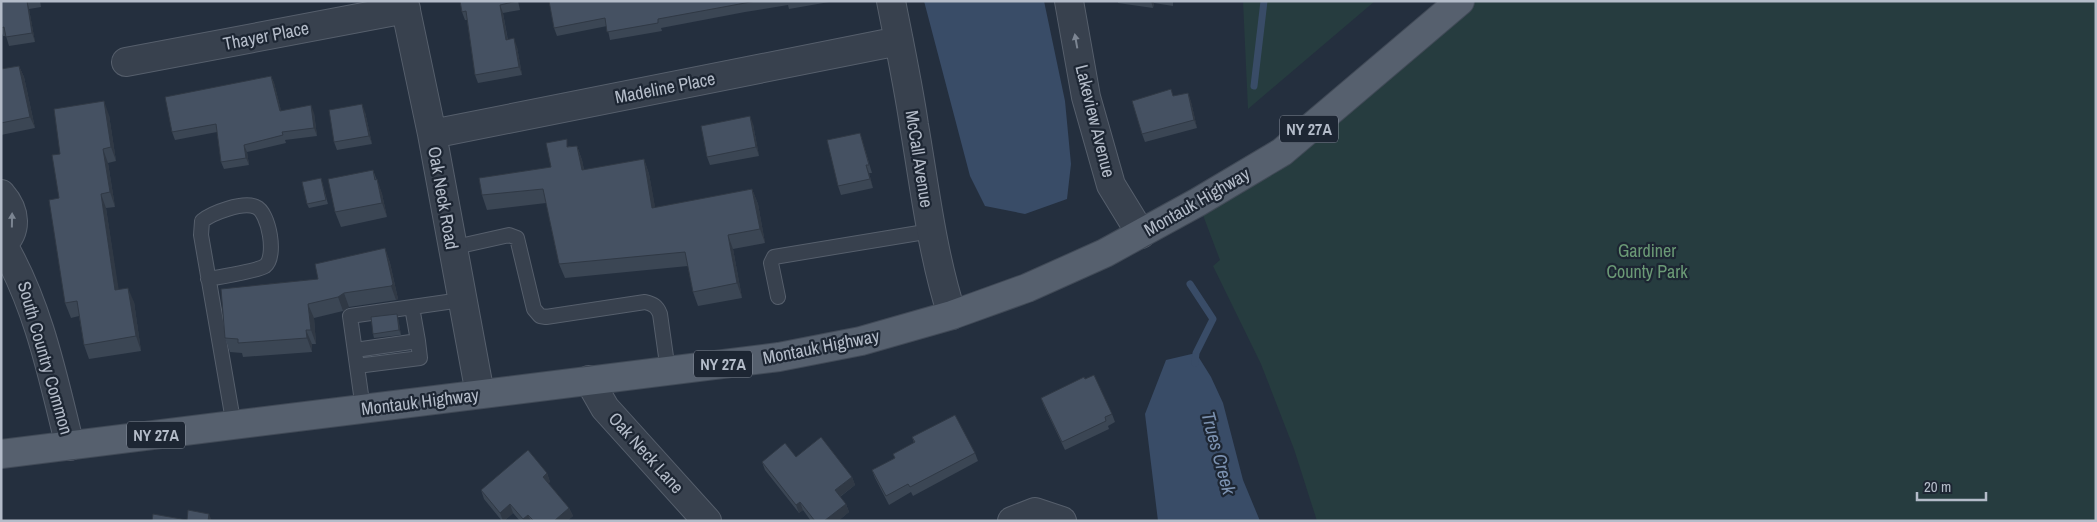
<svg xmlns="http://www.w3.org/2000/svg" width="2097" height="522" font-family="'Archivo Narrow',sans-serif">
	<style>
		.green { fill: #263c3f }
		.water { fill: #394c67 }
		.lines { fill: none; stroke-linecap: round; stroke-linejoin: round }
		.stream { stroke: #394c67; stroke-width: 7 }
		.lane-casing { stroke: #565f6c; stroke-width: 16 }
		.street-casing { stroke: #565f6c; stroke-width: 30 }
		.primary-casing { stroke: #414a57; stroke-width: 30 }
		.lane { stroke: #38414e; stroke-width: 14 }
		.street { stroke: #38414e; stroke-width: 28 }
		.primary { stroke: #56606e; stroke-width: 28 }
		.wall { fill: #3b4654 }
		.shaded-wall { fill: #303945 }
		.building { fill: #455162; stroke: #303945 }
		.oneway { fill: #7c8592 }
		.labels { text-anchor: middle; stroke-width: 4.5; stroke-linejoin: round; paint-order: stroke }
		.shield { fill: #1d2633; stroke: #878f9c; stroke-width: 1 }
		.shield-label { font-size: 16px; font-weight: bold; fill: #b4bcc9 }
		.street-label { font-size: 18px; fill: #b4bcc9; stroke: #1d2633 }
		.park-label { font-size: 18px; fill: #6b9a76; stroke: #1d2633 }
		.water-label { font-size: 19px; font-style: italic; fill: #7c92b1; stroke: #1d2633 }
	</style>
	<rect width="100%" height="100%" fill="#242f3e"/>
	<path class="green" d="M1243 1H1375L1248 109Z
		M1460 1H2096V521H1317L1294 449 1261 364 1213 266 1220 260 1198 202Z"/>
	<path class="water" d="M924 1H1044L1065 101 1071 164 1067 199 1025 214 985 206 970 176Z
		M1196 353 1211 377 1223 403 1243 480 1260 521H1158L1145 414 1166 360Z"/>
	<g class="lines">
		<path class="stream" d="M1254 86 1264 1
			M1190 284 1213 319 1196 353 1195 363"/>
		<g class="lane-casing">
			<path id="lane" d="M451 248 509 235 517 238 534 309 540 316 546 317 645 302C653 304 657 306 660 314L668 371
				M208 279C220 277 257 271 265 266 277 257 269 212 256 207 243 201 212 213 202 221L201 235 234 426
				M778 297 771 263 774 257 931 231
				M355 350 418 341 412 307
				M357 366 420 358 418 341
				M363 409 350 316 461 300"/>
		</g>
		<g class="street-casing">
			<path id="street" d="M404 1 432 134 480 394
				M891 1C899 42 908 84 914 125 925 189 932 253 952 315
				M1069 1 1086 97 1111 185 1141 234
				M126 62 406 9
				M432 134 899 41
				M1 194C16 211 18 231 1 246
				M3 245C39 307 53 378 70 446
				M589 380 605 408 707 521
				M1012 521 1035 512 1062 521"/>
		</g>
		<g class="primary-casing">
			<path id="primary" d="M1 454 779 357 861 341 952 315 1027 288 1105 253 1198 202 1282 152 1460 1"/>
		</g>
		<use href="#lane" class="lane"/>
		<use href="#street" class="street"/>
		<use href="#primary" class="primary"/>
	</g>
	<path class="wall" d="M1 1H40L41 7 29 9 35 42 9 46 6 36H3L1 31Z
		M460 1H518L520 10 503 13 508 40 517 47 522 75 478 83 475 75 467 20H465L462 12Z
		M549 1H835L789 9 788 5 745 12 661 28 662 31 610 40 607 26 557 36 554 28Z
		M1118 1H1173V6L1154 3 1153 8 1118 3Z
		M19 66 24 77 35 128 1 135V69Z
		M271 76 274 83 281 111 314 113 317 136 285 140 286 143 247 152 249 165 224 169 221 162 217 132 175 140 172 132Z
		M1188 93 1191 102 1197 128 1145 142 1142 134 1173 96Z
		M365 112 372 144 337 150 334 142Z
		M109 115 116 161 108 163 115 207 106 208 118 289 134 302 141 351 89 359 84 345 79 316 71 318 65 303 59 198 60 154Z
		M753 124 759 156 710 165 707 157Z
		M860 133 872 173H869L873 188 841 195 838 186Z
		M569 146H577L582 160 584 170 644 159 649 174 655 208 752 189 758 204 765 243 733 249 742 298 698 306 693 292 688 266 565 278 559 264 546 203 487 210 482 195 551 167Z
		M373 170 382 194 387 217 341 227 335 212Z
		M321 178 328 204 309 208 307 204Z
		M385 248 390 263 398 299 396 300 349 307 343 311 314 318 316 344H312V352L243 357 242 353 230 352 225 338 318 279Z
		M398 318 401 335 374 338 373 334Z
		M1085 379 1112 414 1115 422 1108 426 1109 429 1065 450 1044 406 1041 398Z
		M912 437 975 453 978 461 913 496 911 492 889 505 875 478 872 470 895 458 893 454 914 443Z
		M796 457 852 477 855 485 840 497 846 504 849 512 838 521H811L803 510 799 513 765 470 762 462Z
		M547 473 550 482 548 483 569 508 573 516 567 521H520L513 513 504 521H502L484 499 481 490Z"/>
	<path class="shaded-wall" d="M27 1 29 9 35 42 32 33Z
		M1151 1H1154V3L1153 8Z
		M500 5 503 13 509 48 506 40Z
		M514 38 517 47 522 75 519 67Z
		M19 66 24 77 35 128 30 117Z
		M271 76 274 83 283 118 280 111Z
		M1188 93 1191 102 1197 128 1194 120Z
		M104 101 109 115 116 161 111 147Z
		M362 104 365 112 372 144 369 136Z
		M311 105 314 113 317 136 314 128Z
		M750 116 753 124 759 156 756 147Z
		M244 145 247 152 249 165 246 158Z
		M577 146 582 160 587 185 582 170Z
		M103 149 108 163 115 207 110 192Z
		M644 159 649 174 658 223 652 208Z
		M866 165 869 173 873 188 870 179Z
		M377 179 382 194 387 217 382 203Z
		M752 189 758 204 765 243 760 229Z
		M101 194 106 208 121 304 115 290Z
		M728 235 733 249 742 298 737 283Z
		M385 248 390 263 398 299 396 300 391 286Z
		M128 288 134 302 141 351 136 336Z
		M344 293 349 307 343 311 338 297Z
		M308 304 314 318 316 344 311 330Z
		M397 314 398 318 401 335 399 330Z
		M306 330 312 344V352L307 338Z
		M547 473 550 482 546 485 543 477Z
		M852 477 855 485 838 498 835 490Z
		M800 502 803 510 799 513 796 505Z
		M510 504 513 513 504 521H503L500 513Z
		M846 504 849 512 838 521H824Z
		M569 508 573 516 567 521H554Z
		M209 514 212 521H208Z
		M528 515 531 521H523V519Z"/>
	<path class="building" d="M1 1H27L32 33 6 37 4 27 1 28Z
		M460 1H517L500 5 506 40 514 38 519 67 475 75 466 11 462 12Z
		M549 1H756L658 19V23L607 32 605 18 554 28Z
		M19 66 30 117 1 123V69Z
		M271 76 280 111 311 105 314 128 282 132 283 135 244 145 246 158 221 162 216 124 172 132 165 97Z
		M1171 89 1173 96 1188 93 1194 120 1142 134 1132 101Z
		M104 101 111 147 103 149 110 192 101 194 115 290 128 288 136 336 84 345 77 301 65 303 49 200 59 198 52 155 60 154 54 109Z
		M362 104 369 136 334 142 329 110Z
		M750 116 756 147 707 157 701 126Z
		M860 133 869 165H866L870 179 838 186 827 140Z
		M567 139V147L577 146 582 170 644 159 652 208 752 189 760 229 728 235 737 283 693 292 685 252 559 264 543 189 482 195 479 178 551 167 546 143Z
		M373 170 375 180 377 179 382 203 335 212 328 179Z
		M321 178 326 200 307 204 302 182Z
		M385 248 393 284 391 286 344 293 338 297 308 304 311 330H306L307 338 238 343V339L225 338 221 289 318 279 315 264Z
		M397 314 399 330 373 334 371 317Z
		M1094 375 1112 414 1105 417 1106 421 1062 442 1041 398 1084 377 1085 379Z
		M955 415 975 453 910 487 908 484 886 496 872 470 895 458 893 454 915 442 912 437Z
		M821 437 852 477 835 490 846 504 824 521H815L800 502 796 505 762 462 785 443 796 457Z
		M528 450 547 473 543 477 569 508 554 521H534L528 515 523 519 510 504 500 513 481 490Z
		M188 510 209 514 208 521H152L153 514 187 520Z"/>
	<defs><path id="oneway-solid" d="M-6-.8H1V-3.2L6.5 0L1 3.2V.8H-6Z" transform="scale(1.25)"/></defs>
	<g class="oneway">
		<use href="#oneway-solid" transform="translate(1076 41) rotate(-100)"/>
		<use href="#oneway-solid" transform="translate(12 220) rotate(-89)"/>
	</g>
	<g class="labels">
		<g class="shield">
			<rect x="1280" y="115.5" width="58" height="27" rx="4"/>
			<rect x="694" y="350.5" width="58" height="27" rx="4"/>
			<rect x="127" y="421.5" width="58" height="27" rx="4"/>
		</g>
		<g class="shield-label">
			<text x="1309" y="135">NY 27A</text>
			<text x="723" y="370">NY 27A</text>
			<text x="156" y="441">NY 27A</text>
		</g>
		<g class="street-label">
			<text transform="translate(266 36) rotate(-11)" y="6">Thayer Place</text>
			<text transform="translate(665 88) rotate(-11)" y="6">Madeline Place</text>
			<text transform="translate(1095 121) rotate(76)" y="6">Lakeview Avenue</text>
			<text transform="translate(919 159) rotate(81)" y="6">McCall Avenue</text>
			<text transform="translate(443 198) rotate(80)" y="6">Oak Neck Road</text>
			<text transform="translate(1197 202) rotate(-30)" y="6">Montauk Highway</text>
			<text transform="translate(821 347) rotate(-11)" y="6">Montauk Highway</text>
			<text transform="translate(45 358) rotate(74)" y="6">South Country Common</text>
			<text transform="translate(420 402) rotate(-7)" y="6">Montauk Highway</text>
			<text transform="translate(646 453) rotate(48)" y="6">Oak Neck Lane</text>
		</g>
		<g class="park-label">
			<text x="1647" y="257">Gardiner<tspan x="1647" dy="21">County Park</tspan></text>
		</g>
		<g class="water-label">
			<text transform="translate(1219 453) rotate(75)" y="7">Trues Creek</text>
		</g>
	</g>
	<rect width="2097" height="522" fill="none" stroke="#b4bcc9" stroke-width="5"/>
	<path d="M1917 492v8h69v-8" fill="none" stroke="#b4bcc9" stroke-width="2.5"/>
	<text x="1924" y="492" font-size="15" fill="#b4bcc9" stroke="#1d2633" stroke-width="4" paint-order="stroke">20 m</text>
</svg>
